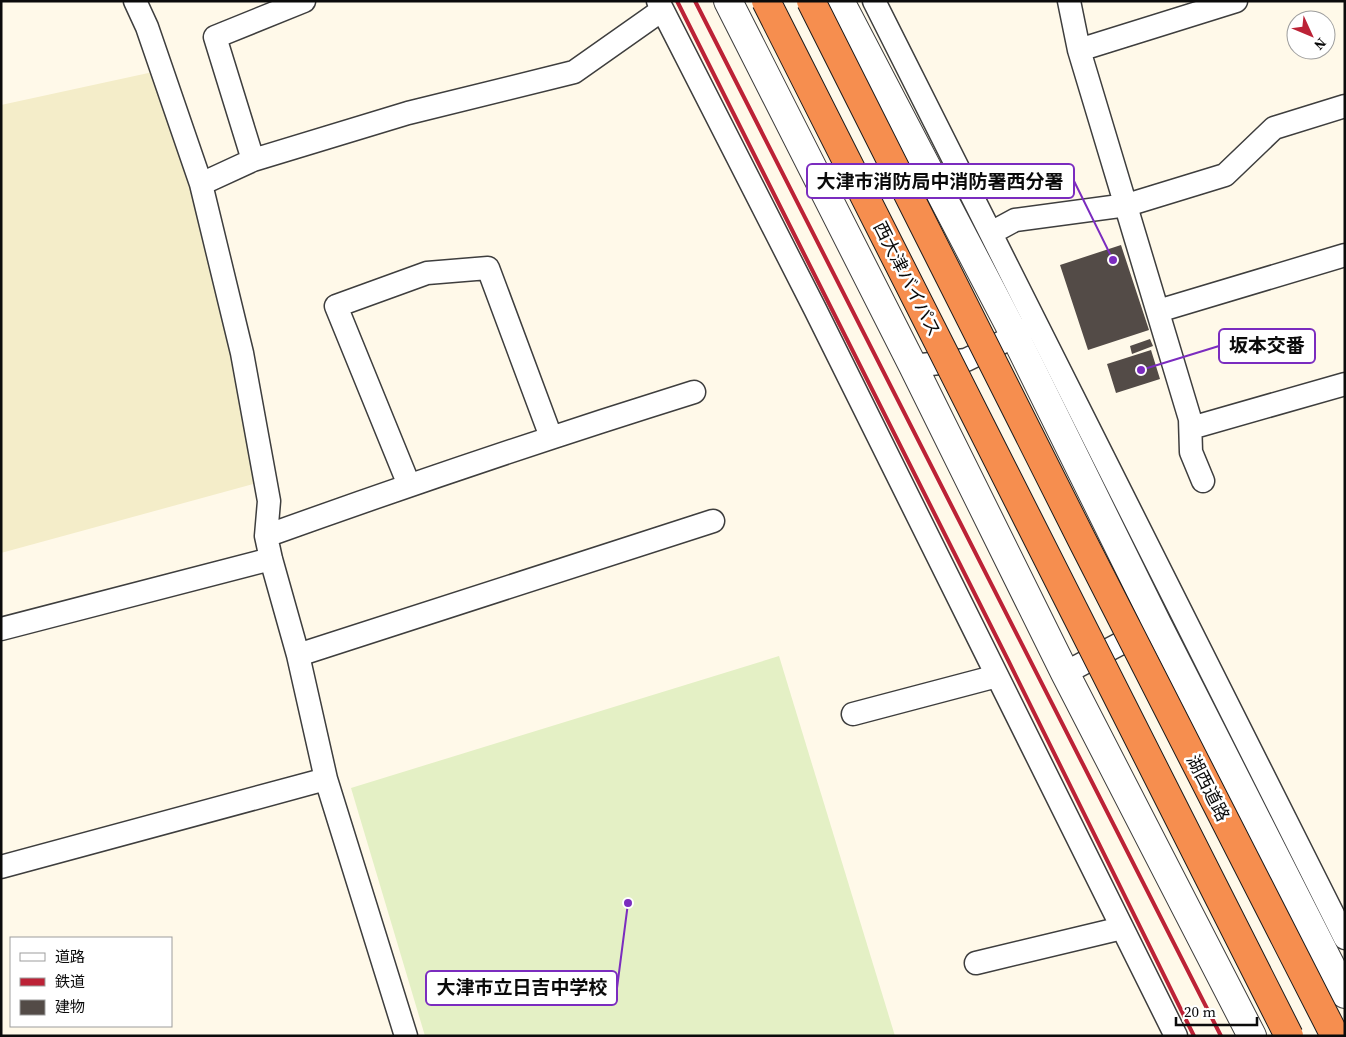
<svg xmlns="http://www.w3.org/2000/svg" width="1346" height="1037" font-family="'Source Serif 4','Noto Sans JP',serif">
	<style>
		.farmland { fill: #f4edc9 }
		.pitch { fill: #e4f0c5 }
		.building { fill: #534b47 }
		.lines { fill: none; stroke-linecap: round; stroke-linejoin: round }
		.minor-casing { stroke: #3e3e3e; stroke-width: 25 }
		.tertiary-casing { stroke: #3e3e3e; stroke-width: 30 }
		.minor { stroke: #fff; stroke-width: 22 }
		.tertiary { stroke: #fff; stroke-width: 28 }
		.rail { stroke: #bc2236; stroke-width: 4 }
		.motorway-bridge-casing { stroke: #1c1c1c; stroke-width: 30; stroke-linecap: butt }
		.motorway-bridge { stroke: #f68e4f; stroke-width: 28 }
		.labels { text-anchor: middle; stroke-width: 5; stroke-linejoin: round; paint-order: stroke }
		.street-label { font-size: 18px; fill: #0b0b0b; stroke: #fff }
		.leader { fill: none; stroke: #7b2cbf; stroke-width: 2 }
		.callout-dot { fill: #7b2cbf; stroke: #fff; stroke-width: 2 }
		.callout { fill: #fff; stroke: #7b2cbf; stroke-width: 2 }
		.callout-label { font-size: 19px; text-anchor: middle; font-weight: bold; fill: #0b0b0b }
	</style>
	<rect width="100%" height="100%" fill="#fff9e9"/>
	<path class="farmland" d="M153 72 193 186 235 355 257 483 1 553V105Z"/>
	<path class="pitch" d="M779 656 895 1036H425L351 788Z"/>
	<path class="building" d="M1121 245 1149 330 1088 350 1060 265Z
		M1150 339 1153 346 1132 354 1130 346Z
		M1151 350 1160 379 1116 393 1107 364Z"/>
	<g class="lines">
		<g class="minor-casing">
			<path id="minor" d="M135 1 147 27 201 184 242 353 269 501 266 536 271 559 298 655 326 779 406 1036
				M304 1 215 37 253 160 408 113 574 72 662 10
				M658 1 815 309 1176 1036
				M874 1 1345 938
				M1069 1 1079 50 1190 419 1191 452 1203 481
				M1079 50 1236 1
				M201 184 253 160
				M991 233 1015 220 1127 205 1225 175 1274 128 1345 106
				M1158 311 1345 255
				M913 366 966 360 1015 336 1028 328
				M1191 428 1345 384
				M409 485 336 306 427 273 488 268 551 437
				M266 536C408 485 550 437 694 392
				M1 629 271 559
				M298 655 713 521
				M1065 673 1146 630
				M853 714 997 676
				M1 867 326 779
				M976 963 1122 928"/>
		</g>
		<g class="tertiary-casing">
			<path id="tertiary" d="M728 1 913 366 1065 673 1252 1036
				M840 1 1015 336 1157 624 1345 994"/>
		</g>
		<use href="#minor" class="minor"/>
		<use href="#tertiary" class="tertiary"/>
		<path class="rail" d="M677 1 1008 660 1194 1036
			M695 1 1221 1036"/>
		<g class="motorway-bridge-casing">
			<path id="motorway-bridge" d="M766 1 1289 1036
				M811 1 1082 540 1335 1036"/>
		</g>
		<use href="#motorway-bridge" class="motorway-bridge"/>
	</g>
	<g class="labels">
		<g class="street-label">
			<text transform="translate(907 279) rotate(63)" y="6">西大津バイパス</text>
			<text transform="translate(1208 788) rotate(63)" y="6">湖西道路</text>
		</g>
	</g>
	<path class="leader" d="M1113 260L1074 181M1141 370L1219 346M628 903L617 988"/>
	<g class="callout-dot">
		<circle cx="1113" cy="260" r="5"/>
		<circle cx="1141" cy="370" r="5"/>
		<circle cx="628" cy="903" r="5"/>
	</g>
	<g class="callout">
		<rect x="807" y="164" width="267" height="34" rx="5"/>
		<rect x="1219" y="329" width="96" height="34" rx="5"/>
		<rect x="426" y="971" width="191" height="34" rx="5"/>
	</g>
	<g class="callout-label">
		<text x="940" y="188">大津市消防局中消防署西分署</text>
		<text x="1267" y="352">坂本交番</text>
		<text x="522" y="994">大津市立日吉中学校</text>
	</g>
	<rect width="1346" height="1037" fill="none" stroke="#0b0b0b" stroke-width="5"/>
	<rect x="10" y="937" width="162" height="90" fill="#ffffff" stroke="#9d9d9d"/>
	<rect x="20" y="953" width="25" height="8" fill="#ffffff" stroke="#9d9d9d"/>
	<text x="55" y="962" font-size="15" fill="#0b0b0b">道路</text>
	<rect x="20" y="978" width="25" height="8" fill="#bc2236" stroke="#9d9d9d"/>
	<text x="55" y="987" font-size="15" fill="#0b0b0b">鉄道</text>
	<rect x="20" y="1000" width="25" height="15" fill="#534b47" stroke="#9d9d9d"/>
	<text x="55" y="1012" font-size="15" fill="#0b0b0b">建物</text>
	<g transform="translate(1311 35) rotate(134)"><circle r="24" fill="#ffffff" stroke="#9d9d9d"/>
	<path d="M0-4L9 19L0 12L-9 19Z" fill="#bc2236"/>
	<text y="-8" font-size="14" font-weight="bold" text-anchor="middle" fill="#0b0b0b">N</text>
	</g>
	<path d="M1176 1017v8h81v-8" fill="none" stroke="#0b0b0b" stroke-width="2.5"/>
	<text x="1184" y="1017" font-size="15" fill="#0b0b0b" stroke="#ffffff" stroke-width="4" paint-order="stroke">20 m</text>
</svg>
